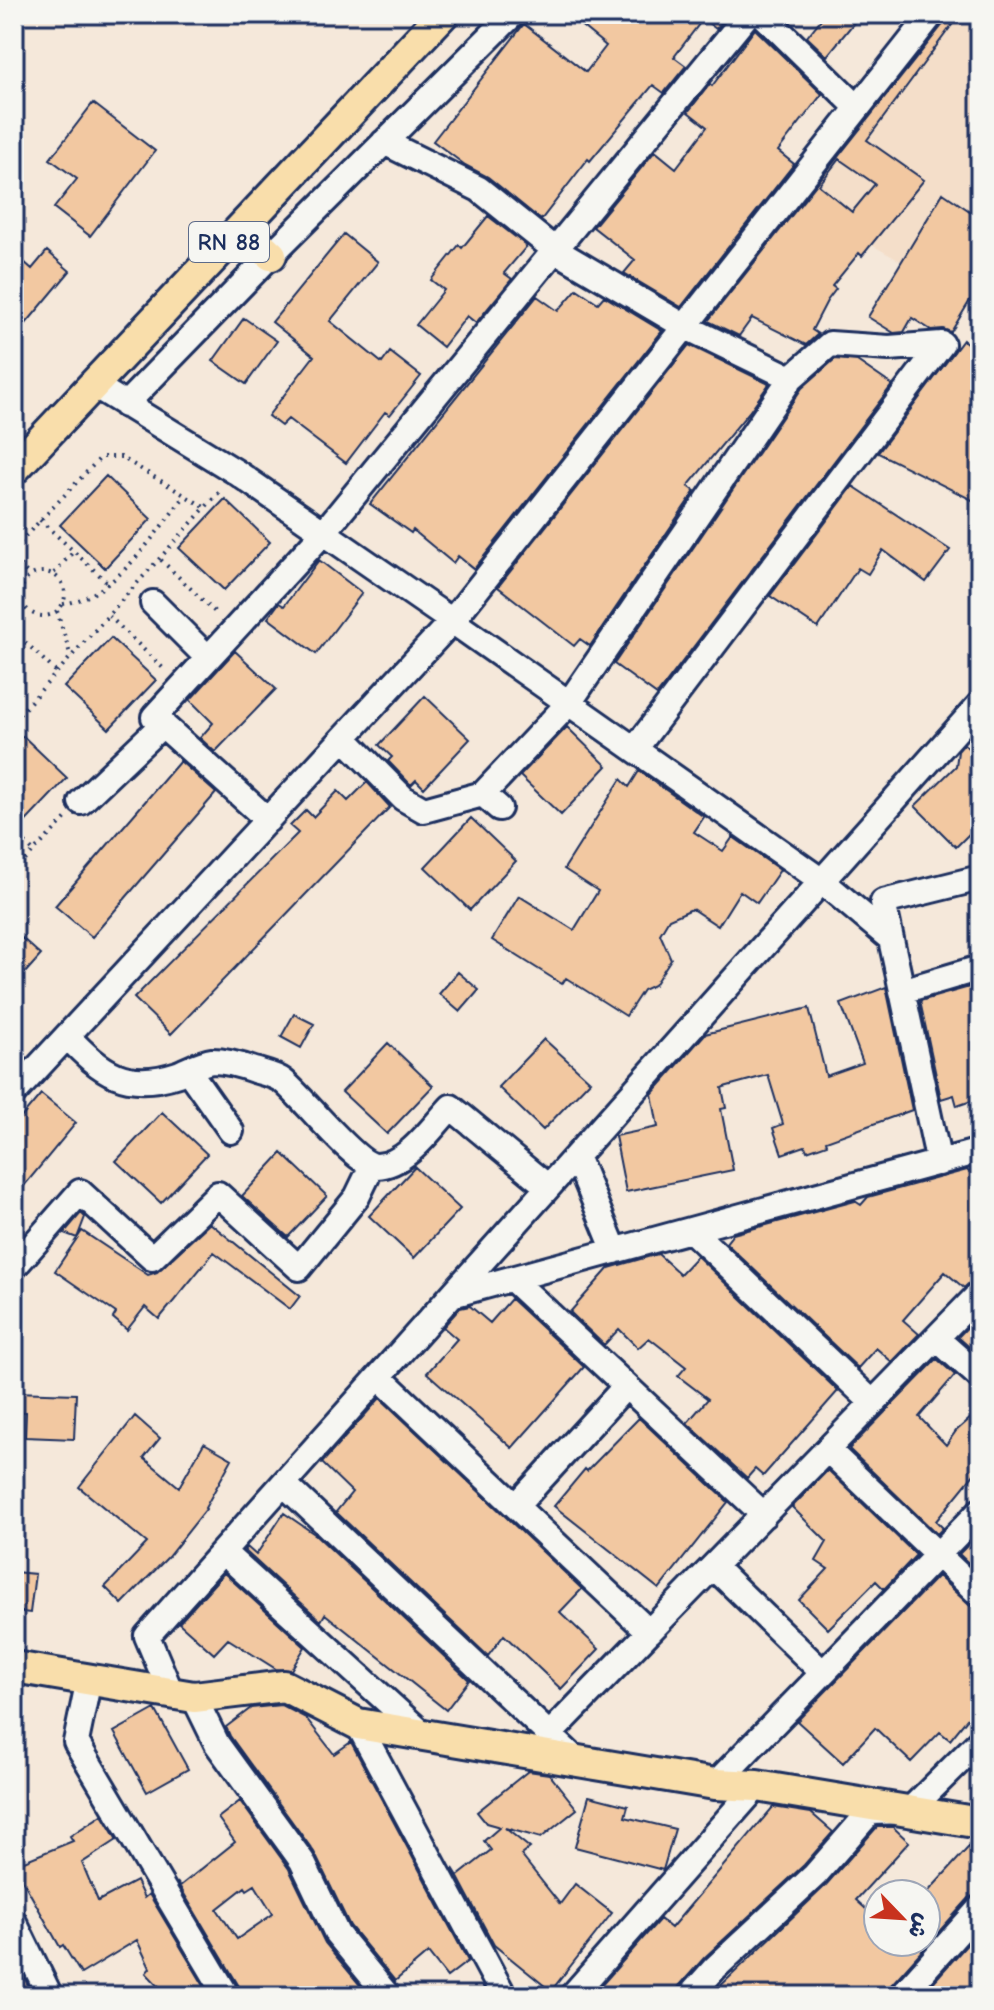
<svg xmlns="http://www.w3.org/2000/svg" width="994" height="2010" font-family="'Comic Neue','Playpen Sans Arabic',sans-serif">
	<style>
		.built { fill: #f4dec9 }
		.building { fill: #f2c8a1; stroke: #1b2f5e; stroke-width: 2; fill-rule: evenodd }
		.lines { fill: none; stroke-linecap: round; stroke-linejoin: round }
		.minor-casing { stroke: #1b2f5e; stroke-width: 30 }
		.major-casing { stroke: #1b2f5e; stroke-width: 36 }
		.path { stroke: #1b2f5e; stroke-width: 4; stroke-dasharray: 2 6; stroke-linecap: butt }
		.minor { stroke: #f6f6f2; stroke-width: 24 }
		.major { stroke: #f9deab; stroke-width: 30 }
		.labels { text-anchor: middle; stroke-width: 6; stroke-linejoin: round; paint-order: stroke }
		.shield { fill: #f6f6f2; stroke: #5d6b8a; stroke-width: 2 }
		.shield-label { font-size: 24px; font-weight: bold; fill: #1b2f5e }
	</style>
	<rect width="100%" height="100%" fill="#f5e8da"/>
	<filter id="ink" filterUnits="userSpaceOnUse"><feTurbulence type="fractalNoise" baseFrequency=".0125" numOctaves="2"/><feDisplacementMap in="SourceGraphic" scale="16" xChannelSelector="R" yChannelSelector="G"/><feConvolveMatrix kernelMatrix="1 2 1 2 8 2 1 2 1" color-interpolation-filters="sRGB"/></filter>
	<g filter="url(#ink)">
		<path class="built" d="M950 14H980V306L799 204Z"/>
		<path class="building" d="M567 14H729L716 29 703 19 674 57 686 66 664 93 653 85 590 161 588 159 541 220 488 177 465 165 433 141 524 24 586 72 606 46Z
			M825 14H861L827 56 807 37Z
			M947 14H960L867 140 924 180 862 256 859 253 832 286 836 289 827 301 812 330 818 334 806 345 752 318 739 336 708 321 944 23ZM839 159 875 184 852 212 819 185Z
			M755 29 822 94 778 151 794 164 681 307 624 273 635 260 593 227 655 151 676 168 707 127 688 112 710 84 712 86Z
			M93 103 155 151 90 236 54 208 77 179 50 159Z
			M943 193 980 218V284L951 332 943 329 931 330 912 318 904 332 894 333 868 317Z
			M488 216 527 246 504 273 512 279 476 323 467 316 443 347 416 325 444 290 431 280 459 245 462 248Z
			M344 234 378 262 330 321 382 363 390 352 421 376 390 415 385 412 346 463 288 419 281 426 268 416 314 356 272 322Z
			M47 251 70 271 14 338V253L32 269Z
			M577 289 598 303 604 296 662 331 474 569 458 556 453 563 413 530 411 533 370 504 537 296 558 311Z
			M244 318 277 341 246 384 213 361Z
			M963 340 980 353V504L878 453Z
			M689 345 769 384 749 412 688 486 695 491 590 646 580 639 574 646 498 587Z
			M835 359 857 361 892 385 657 695 614 664 802 388Z
			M106 476 151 519 105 568 60 525Z
			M853 486 950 550 926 582 883 550 868 574 858 568 818 628 770 596Z
			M225 499 270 542 224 590 179 548Z
			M319 560 362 593 316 654 268 618 279 603 284 606Z
			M111 638 156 680 109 729 64 687Z
			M235 651 276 689 215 752 200 738 213 723 190 700Z
			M425 696 470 739 424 788 416 780 411 785 388 761 392 757 379 745Z
			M567 727 607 766 561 815 520 776Z
			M23 736 67 778 14 834V745Z
			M964 744 980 760V823L956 847 915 806 956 766 958 751Z
			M180 761 216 793 92 937 55 906Z
			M639 771 704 817 694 832 723 851 733 837 780 870 757 903 740 891 718 926 692 909 669 919 660 934 671 959 654 985 643 990 626 1016 566 978 562 984 492 940 519 896 574 930 598 891 564 869 621 779 629 787Z
			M367 782 390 807 171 1034 134 998 298 833 290 826 306 810 313 817 338 791 348 801Z
			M471 818 516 861 470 910 425 867Z
			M22 938 41 955 24 974 14 965V947Z
			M458 972 479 990 460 1012 439 994Z
			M980 984V1098L957 1106 954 1095 941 1099 920 1001Z
			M886 987 912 1110 826 1141 827 1144 807 1151 805 1146 782 1154 773 1128 783 1124 768 1075 724 1087 722 1088 726 1108 721 1109 733 1170 626 1192 615 1136 658 1127 652 1094 705 1034 809 1008 826 1076 863 1063 841 1004Z
			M294 1014 314 1024 301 1048 281 1037Z
			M544 1039 590 1081 543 1130 498 1087Z
			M388 1043 433 1086 387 1134 342 1092Z
			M41 1094 76 1123 14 1198V1126Z
			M162 1112 207 1154 161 1203 116 1161Z
			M282 1153 327 1196 288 1237 242 1196Z
			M415 1167 460 1209 414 1258 369 1216Z
			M980 1167V1278L970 1282 964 1288 945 1272 903 1320 919 1334 892 1362 876 1348 858 1368 726 1243 733 1234 855 1201 861 1205 868 1197 967 1170 969 1172Z
			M81 1213 85 1217 77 1238 64 1233Z
			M210 1223 300 1296 290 1309 214 1252 159 1319 145 1307 127 1330 113 1318 116 1313 55 1271 82 1231 148 1275 157 1272Z
			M658 1254 680 1274 697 1256 838 1391 763 1476 755 1469 747 1478 687 1423 708 1399 678 1376 686 1367 649 1338 638 1348 619 1329 604 1345 570 1312 609 1268Z
			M511 1299 584 1367 512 1448 427 1373 457 1339 443 1327 460 1308 470 1306 490 1323Z
			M980 1314V1346L975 1352 958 1337Z
			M937 1359 955 1375 919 1417 946 1445 956 1431 980 1410V1467L936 1521 943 1528 937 1534 849 1449Z
			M14 1392 76 1394 74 1439 25 1437 26 1412H14Z
			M380 1398 582 1589 560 1612 599 1649 561 1689 504 1635 488 1656 336 1512 352 1492 322 1463Z
			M135 1416 160 1438 144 1458 179 1487 204 1443 232 1459 205 1508 206 1509 168 1557 122 1604 105 1587 147 1543 79 1487Z
			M639 1418 728 1502 659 1589 554 1506 585 1469 587 1471Z
			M828 1470 916 1555 884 1589 876 1581 828 1629 799 1600 828 1569 816 1561 827 1542 792 1507Z
			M284 1513 316 1535 469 1680 446 1710 325 1614 321 1621 244 1550 247 1547 256 1555Z
			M980 1533V1574L959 1554Z
			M14 1572 35 1574 30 1613 14 1611Z
			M224 1573 305 1647 291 1670 276 1669 228 1639 214 1654 179 1623Z
			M938 1576 970 1606 980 1610V1703L950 1740 940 1732 911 1762 875 1728 843 1763 797 1721Z
			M281 1705 306 1718 334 1754 351 1742 468 1961 447 1977 428 1953 395 1981 350 1926 314 1852 230 1736 226 1727 251 1708Z
			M155 1709 188 1769 147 1792 114 1732Z
			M528 1771 549 1774 577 1809 541 1838 505 1828 530 1848 521 1855 560 1904 575 1884 612 1913 551 1991 494 1945 453 1868 458 1876 491 1850 484 1841 500 1827 486 1823 477 1812Z
			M589 1796 628 1806 625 1817 675 1829 663 1870 575 1847Z
			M240 1801 289 1869 325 1943 369 1996H242L240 1988 177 1882 180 1886 235 1842 218 1818ZM255 1885 273 1914 237 1939 217 1909 245 1887 247 1890Z
			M773 1807 811 1813 833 1832 804 1865 704 1958 679 1986 675 1996H592L660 1919 671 1928Z
			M102 1815 117 1840 82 1863 98 1901 136 1881 144 1898 149 1894 210 1996H168L146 1973 150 1968 137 1940 81 1974 63 1945 60 1947 14 1865 73 1841 70 1836Z
			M877 1827H893L909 1842 856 1900 878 1920V1942H926V1894L975 1840 980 1841V1893L969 1898 890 1986 886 1996H710L825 1886Z
			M980 1930V1996H921Z
			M14 1956 33 1996H14Z"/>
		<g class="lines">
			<g class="minor-casing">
				<path id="minor" d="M762 14 857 107
					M384 142 479 189 555 250 684 326 791 378 569 703 483 794
					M791 378 830 344 889 348 942 344
					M94 385 236 472 452 621 932 14
					M125 405 271 255 513 14
					M153 603 208 658
					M344 738 403 798 424 810 483 794 499 808
					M635 749 942 344
					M81 802 163 724
					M268 820 154 717 324 532 748 14
					M902 991 980 968
					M67 1036C102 1073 126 1091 178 1074 188 1070 202 1062 212 1061 225 1061 243 1066 254 1070 263 1073 275 1075 283 1081 303 1097 356 1166 377 1166 407 1165 432 1127 451 1107L548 1187
					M188 1070 231 1131
					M14 1093 452 621 822 881 891 939
					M576 1156 615 1251
					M939 1163 883 902 980 878
					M691 1230 873 1403
					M14 1267 80 1192 152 1258 218 1194 299 1268 357 1197 372 1166
					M512 1279 764 1515
					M452 1295 980 1151
					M936 1338 980 1377
					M379 1377 649 1632 980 1293
					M828 1450 980 1595
					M284 1484 577 1761
					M516 1506 626 1386
					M223 1552 424 1735
					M714 1567 823 1673 715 1784
					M823 1673 980 1511
					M89 1679 76 1742 227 1996
					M171 1693 147 1636 980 704
					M194 1697 217 1744 302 1861 337 1934 388 1996
					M358 1724 504 1996
					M549 1735 649 1632
					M14 1922 50 1996
					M572 1996 757 1786
					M690 1996 715 1968 815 1875 870 1812 909 1811 980 1741
					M901 1996 980 1908"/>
			</g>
			<g class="major-casing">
				<path id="major" d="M242 228 271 255
					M14 469 443 14
					M14 1667 194 1697 284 1686 358 1724 715 1784 757 1786 980 1823"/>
			</g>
			<path class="path" d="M40 520 108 583
				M14 548 101 457H121L206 508
				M14 559 30 576
				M161 560 218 615
				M21 594a22 22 0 1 1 44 0a22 22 0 1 1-44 0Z
				M54 573 74 551
				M63 604C118 595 152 536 185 496
				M57 611 71 657
				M109 616 166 671
				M14 623 26 607
				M14 631 57 673
				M14 720 222 489
				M14 831 34 852
				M14 872 66 818"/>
			<use href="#minor" class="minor"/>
			<use href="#major" class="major"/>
		</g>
	</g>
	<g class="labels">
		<rect class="shield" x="189" y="222" width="80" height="40" rx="6"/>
		<g class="shield-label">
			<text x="229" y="250">RN 88</text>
		</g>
	</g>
	<rect width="994" height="2010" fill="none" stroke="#f6f6f2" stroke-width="48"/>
	<rect x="24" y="24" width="946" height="1962" fill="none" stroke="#1b2f5e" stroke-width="3" filter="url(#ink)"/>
	<g transform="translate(902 1918) rotate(115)"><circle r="38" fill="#f6f6f2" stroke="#9ea6b7" stroke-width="2"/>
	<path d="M0-6L14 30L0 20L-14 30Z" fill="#c8321e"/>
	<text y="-12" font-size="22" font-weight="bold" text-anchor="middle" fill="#1b2f5e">ش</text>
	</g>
</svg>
